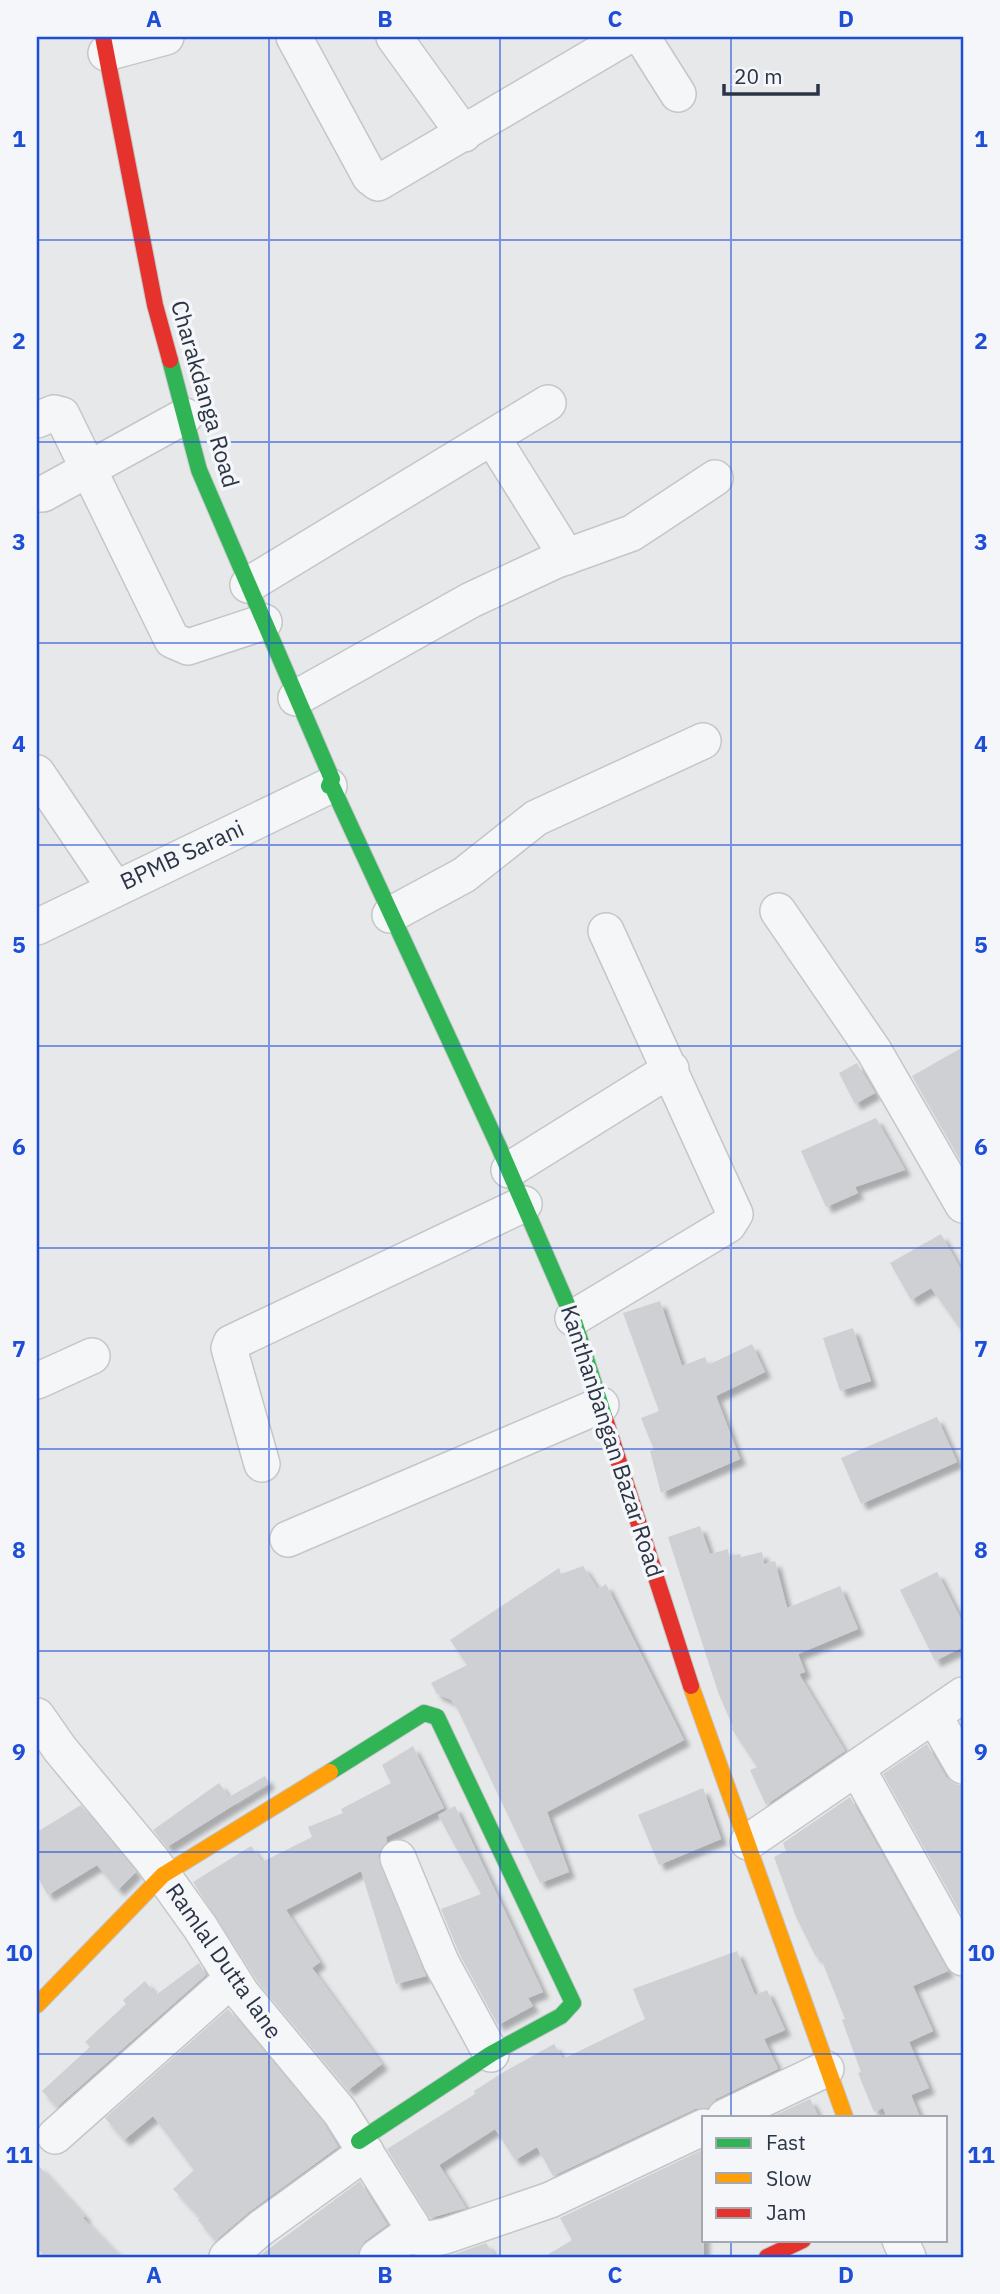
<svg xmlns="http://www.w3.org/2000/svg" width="1000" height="2294" font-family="'IBM Plex Sans',sans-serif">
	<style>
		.building { fill: #ced0d3; filter: url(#shadow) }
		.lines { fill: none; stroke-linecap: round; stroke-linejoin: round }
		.street-casing { stroke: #c4c6c8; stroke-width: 38 }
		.fast-casing { stroke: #c4c6c8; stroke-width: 18 }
		.slow-casing { stroke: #c4c6c8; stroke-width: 18 }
		.jam-casing { stroke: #c4c6c8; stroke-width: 18 }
		.street { stroke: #f5f6f7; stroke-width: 35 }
		.fast { stroke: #30b455; stroke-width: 16 }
		.slow { stroke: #ff9f0a; stroke-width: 16 }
		.jam { stroke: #e5322d; stroke-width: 16 }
		.grid { fill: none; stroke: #1d4ed8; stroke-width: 2; stroke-opacity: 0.55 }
		.labels { text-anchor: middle; stroke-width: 7; stroke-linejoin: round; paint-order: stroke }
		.street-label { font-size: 23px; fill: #2b3445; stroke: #f4f6f9 }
		.neatline { fill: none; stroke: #1d4ed8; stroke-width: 2.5 }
		.grid-label { font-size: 23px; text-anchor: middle; font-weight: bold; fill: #1d4ed8 }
	</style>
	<defs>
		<filter id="shadow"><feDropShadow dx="6" dy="6" stdDeviation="2" flood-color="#0004"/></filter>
	</defs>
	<rect width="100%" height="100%" fill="#e6e8ea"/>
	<path class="building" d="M963 1047V1165L912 1076Z
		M857 1063 875 1093 855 1104 839 1073Z
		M876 1118 905 1170 855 1187 858 1193 826 1207 801 1151Z
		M941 1234 963 1273V1333L931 1288 911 1300 890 1263Z
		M660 1301 682 1366 705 1357 708 1365 752 1344 765 1372 716 1396 740 1459 661 1493 650 1451 654 1450 641 1418 659 1411 623 1313Z
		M853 1328 871 1381 840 1391 823 1338Z
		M937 1417 957 1462 861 1504 841 1458Z
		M700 1526 710 1554 728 1549 729 1556 740 1554 741 1557 762 1552 764 1564 775 1561 787 1608 840 1586 858 1629 798 1654 805 1672 799 1674 845 1751 766 1805 750 1770 757 1767 731 1728 733 1727 718 1692 668 1537Z
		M583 1566 598 1589 606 1584 684 1740 547 1812 569 1872 540 1883 457 1708 451 1700 437 1694 431 1683 467 1665 450 1640 559 1568 561 1574Z
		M937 1572 963 1623V1647L935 1661 900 1590Z
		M927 1744 946 1777 954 1784 963 1786V1917L883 1774Z
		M413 1746 444 1808 386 1837 387 1842 378 1856 426 1976 396 1984 361 1871 286 1910 320 1962 312 1968 382 2064 348 2090 258 1982 193 1882 251 1846 262 1862 312 1837 308 1827 343 1813 341 1809 391 1783 382 1765Z
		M265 1776 269 1783 167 1847 153 1830 219 1783 229 1797Z
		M703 1788 721 1839 659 1865 638 1815Z
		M850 1797 948 1971 913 1986 933 2031 909 2042 929 2088 911 2095 920 2117H887L883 2108 874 2112 858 2073 861 2072 842 2020 845 2019 820 1956 816 1957 796 1917 774 1857 786 1851 783 1843Z
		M81 1805 136 1872 118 1890 97 1865 48 1895 37 1876V1832Z
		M455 1806 543 1992 528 1998 533 2006 498 2025 459 1953 441 1909 481 1894 438 1815Z
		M737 1951 755 1995 767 1990 785 2030 764 2039 778 2069 716 2099 708 2108 695 2109 553 2176 537 2147 515 2160 495 2129 439 2165 466 2208 430 2218 387 2149 475 2094 474 2091 502 2073 554 2044 563 2059 645 2019 633 1989Z
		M199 1963 206 1975 57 2107 42 2091 90 2047 85 2042 126 2004 123 2000 145 1981 156 1995Z
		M228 2009 324 2124 338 2147 249 2212 215 2241 198 2220 200 2218 173 2189 194 2170 153 2116 124 2140 105 2118Z
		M810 2099 819 2117H771Z
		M704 2149V2257H544L572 2240 560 2218Z
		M37 2164 85 2216 83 2218 121 2257H46L37 2248Z
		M360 2181 387 2225 365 2241 357 2257H258Z
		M486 2243 496 2257H444L452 2255Z"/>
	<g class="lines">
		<g class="street-casing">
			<path id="street" d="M294 37 370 177 378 183 626 37
				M394 37 464 134
				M642 37 678 94
				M106 53 166 37
				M37 420 54 413 62 415 172 640 188 647 264 622
				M492 437 567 557
				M37 494H43L185 416
				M248 585 548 403
				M296 698 471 600 557 560 632 533 715 478
				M37 773 114 887
				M778 911 874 1051 963 1205
				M390 915 464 875 536 818 703 741
				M37 927 329 786
				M509 1170 671 1069
				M573 1318 728 1225 735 1214 606 931
				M37 1381 92 1356
				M262 1464 229 1348 231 1343 524 1204
				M288 1539 601 1405
				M37 1716 60 1749 152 1860 200 1927 242 1994 340 2112 412 2226 406 2236 377 2257
				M934 1716 963 1766
				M857 1768 963 1958
				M748 1842 963 1695
				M398 1858 441 1962 491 2054
				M725 2117 826 2069
				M55 2136 232 1979
				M406 2236 430 2239 445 2236 550 2200 704 2127
				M900 2240 908 2257
				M227 2257 261 2228 366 2152"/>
		</g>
		<g class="fast-casing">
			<path id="fast" d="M170 360 199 470 332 779 329 786
				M331 784 498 1145 573 1318 605 1419
				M330 1772 424 1713 437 1717 573 2003 561 2016 491 2054 359 2141"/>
		</g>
		<g class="slow-casing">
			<path id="slow" d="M691 1686 845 2117
				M37 2005 163 1875 330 1772"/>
		</g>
		<g class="jam-casing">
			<path id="jam" d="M103 37 155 305 170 360
				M605 1419 691 1686
				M767 2257 803 2240"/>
		</g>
		<use href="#street" class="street"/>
		<use href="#fast" class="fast"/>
		<use href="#slow" class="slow"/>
		<use href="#jam" class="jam"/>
	</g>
	<path class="grid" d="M269 37V2257M500 37V2257M731 37V2117M37 240H963M37 442H963M37 643H963M37 845H963M37 1046H963M37 1248H963M37 1449H963M37 1651H963M37 1852H963M37 2054H963M731 2240V2257"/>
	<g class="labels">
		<g class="street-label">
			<text transform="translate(205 394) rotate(74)" y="8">Charakdanga Road</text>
			<text transform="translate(182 855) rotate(-25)" y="8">BPMB Sarani</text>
			<text transform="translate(612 1441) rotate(72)" y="8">Kanthanbangan Bazar Road</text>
			<text transform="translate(224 1961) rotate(55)" y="8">Ramlal Dutta lane</text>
		</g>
	</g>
	<rect width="1000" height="2294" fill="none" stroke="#f4f6f9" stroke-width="77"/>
	<rect x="702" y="2116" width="245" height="126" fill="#f4f6f9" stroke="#a4a8b1" stroke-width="2"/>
	<rect x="716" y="2138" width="35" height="10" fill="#30b455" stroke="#a4a8b1" stroke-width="2"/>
	<text x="766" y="2150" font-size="21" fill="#2b3445">Fast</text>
	<rect x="716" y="2173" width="35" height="10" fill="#ff9f0a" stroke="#a4a8b1" stroke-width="2"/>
	<text x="766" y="2186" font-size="21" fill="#2b3445">Slow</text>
	<rect x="716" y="2208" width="35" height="10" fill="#e5322d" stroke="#a4a8b1" stroke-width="2"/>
	<text x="766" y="2220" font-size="21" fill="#2b3445">Jam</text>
	<path d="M724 84v10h94v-10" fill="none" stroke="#2b3445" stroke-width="3.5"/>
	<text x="734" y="84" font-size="21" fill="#2b3445" stroke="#f4f6f9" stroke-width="5" paint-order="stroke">20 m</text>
	<rect x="38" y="38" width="924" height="2218" class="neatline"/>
	<g class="grid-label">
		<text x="154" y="27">A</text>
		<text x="385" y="27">B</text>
		<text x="615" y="27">C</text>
		<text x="846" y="27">D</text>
		<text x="19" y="147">1</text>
		<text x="981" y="147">1</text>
		<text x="19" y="349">2</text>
		<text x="981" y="349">2</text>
		<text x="19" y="550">3</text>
		<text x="981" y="550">3</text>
		<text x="19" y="752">4</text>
		<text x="981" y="752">4</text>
		<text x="19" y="953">5</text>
		<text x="981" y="953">5</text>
		<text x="19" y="1155">6</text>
		<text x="981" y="1155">6</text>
		<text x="19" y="1357">7</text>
		<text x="981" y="1357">7</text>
		<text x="19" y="1558">8</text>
		<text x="981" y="1558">8</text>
		<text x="19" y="1760">9</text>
		<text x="981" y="1760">9</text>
		<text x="19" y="1961">10</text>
		<text x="981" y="1961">10</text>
		<text x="19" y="2163">11</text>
		<text x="981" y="2163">11</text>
		<text x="154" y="2283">A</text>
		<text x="385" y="2283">B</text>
		<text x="615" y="2283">C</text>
		<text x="846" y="2283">D</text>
	</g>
</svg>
